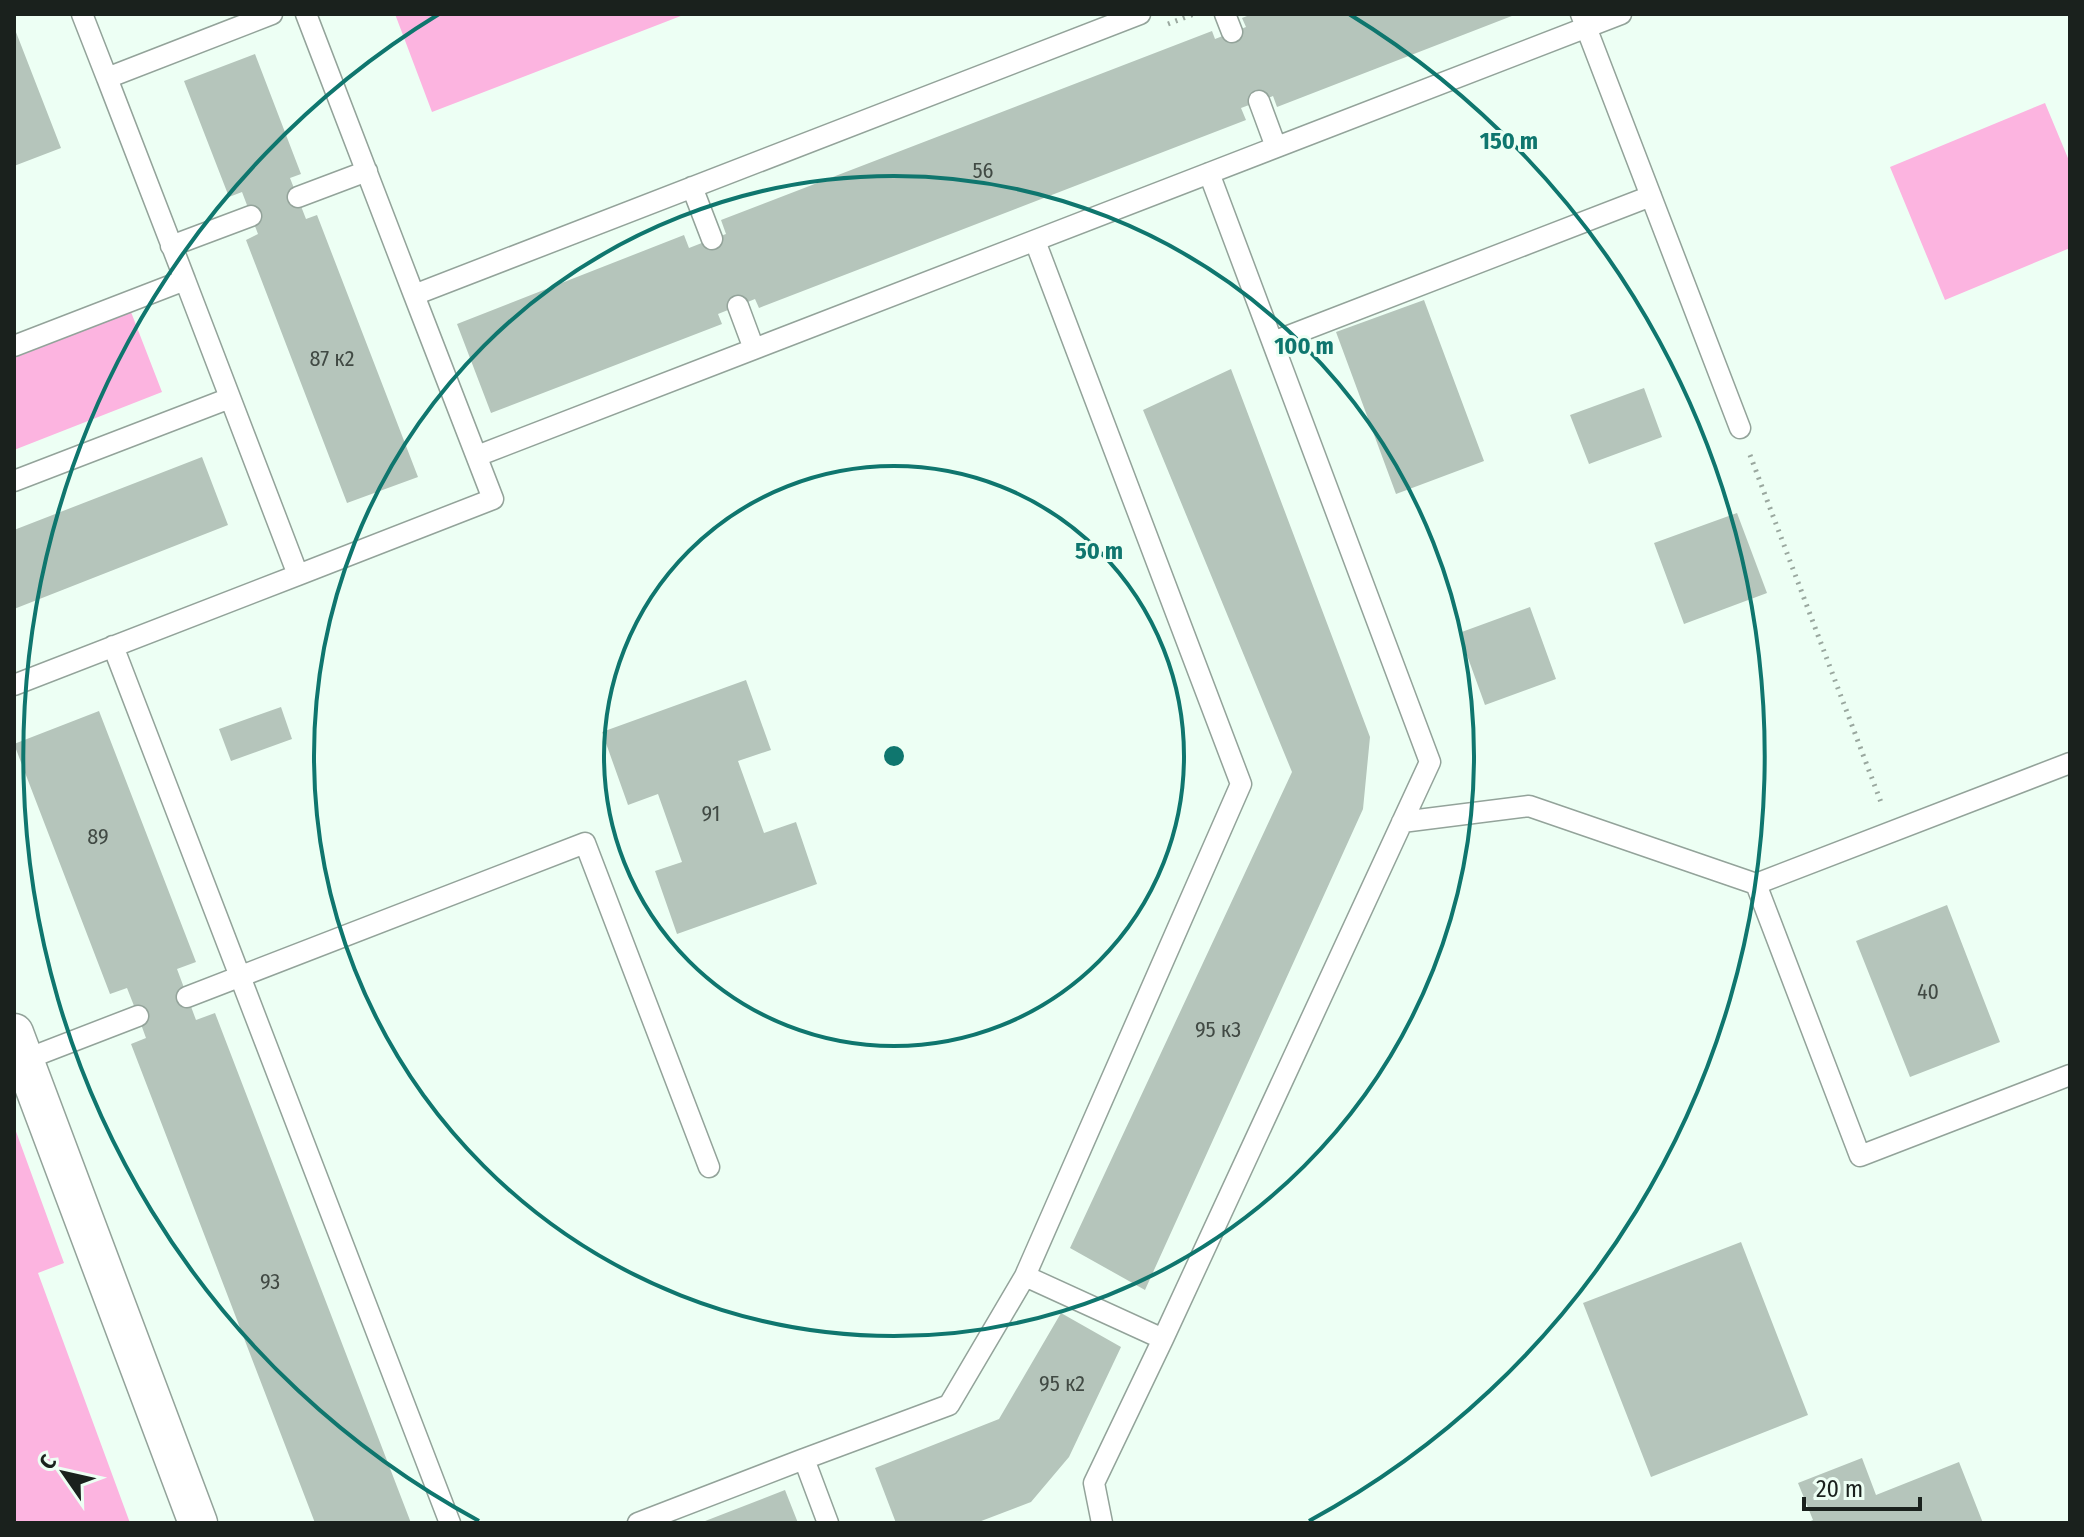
<svg xmlns="http://www.w3.org/2000/svg" width="2084" height="1537" font-family="'Fira Sans Condensed',sans-serif">
	<style>
		.green { fill: #fcb4e0 }
		.building { fill: #b5c5bb }
		.lines { fill: none; stroke-linecap: round; stroke-linejoin: round }
		.service-casing { stroke: #93a39a; stroke-width: 23 }
		.minor-casing { stroke: #93a39a; stroke-width: 41 }
		.path { stroke: #9aa89f; stroke-width: 5; stroke-dasharray: 2 6; stroke-linecap: butt }
		.service { stroke: #fff; stroke-width: 20 }
		.minor { stroke: #fff; stroke-width: 38 }
		.ring { fill: none; stroke: #0f766e; stroke-width: 4 }
		.labels { text-anchor: middle; stroke-width: 6; stroke-linejoin: round; paint-order: stroke }
		.number-label { font-size: 22px; fill: #414a44 }
		.centre { fill: #0f766e; stroke: #edfff4; stroke-width: 4 }
		.ring-label { font-size: 24px; text-anchor: middle; font-weight: bold; fill: #0f766e; stroke: #edfff4; stroke-width: 6; stroke-linejoin: round; paint-order: stroke }
	</style>
	<rect width="100%" height="100%" fill="#edfff4"/>
	<path class="green" d="M395 14H686L432 112Z
		M2045 103 2070 163V248L1945 300 1890 167Z
		M131 312 162 392 14 450V358Z
		M14 1126 64 1263 38 1273 130 1523H14Z"/>
	<path class="building" d="M1252 14H1517L1277 107 1273 96 1241 108 1246 120 759 308 755 299 738 306 718 314 722 324 491 413 457 324 684 235 689 248 712 239 726 234 721 220 1212 31 1215 39 1246 27 1242 18Z
		M14 27 61 148 14 166Z
		M255 54 301 174 290 178 306 219 317 215 418 477 347 503 246 240 258 234 242 192 229 197 184 81Z
		M1424 300 1484 461 1396 494 1336 332Z
		M1231 369 1370 737 1363 809 1145 1290 1070 1248 1292 772 1143 410Z
		M1644 388 1662 437 1589 464 1570 415Z
		M202 457 228 525 14 609V530Z
		M1737 513 1767 593 1684 624 1654 543Z
		M1530 607 1556 679 1485 705 1459 633Z
		M746 680 771 750 738 761 764 833 796 822 817 884 677 934 655 871 682 862 658 794 628 805 602 732Z
		M281 707 292 739 231 761 219 729Z
		M99 711 196 962 177 969 196 1020 215 1013 411 1523H315L131 1044 146 1038 138 1016 127 988 110 994 14 744Z
		M1947 905 2000 1042 1910 1077 1856 941Z
		M1741 1242 1808 1415 1651 1477 1583 1303Z
		M1061 1313 1121 1347 1069 1457 1031 1502 976 1523H896L875 1468 999 1419Z
		M1862 1458 1876 1495 1959 1462 1983 1523H1806L1813 1520 1798 1483Z
		M785 1490 798 1523H700Z"/>
	<g class="lines">
		<g class="service-casing">
			<path id="service" d="M82 14 107 78
				M306 14 414 295 1140 14
				M1225 14 1232 32
				M1581 14 1740 428
				M1259 101 1276 147
				M692 187 712 239
				M298 197 367 171
				M1035 241 1241 784 1025 1276 1163 1339
				M171 246 251 216
				M185 280 298 575 493 499 414 295
				M738 306 754 349
				M1273 342 1651 196
				M14 346 185 280 107 78 272 14
				M477 456 1621 14
				M14 481 230 398
				M113 646 450 1523
				M14 685 298 575
				M2070 763 1756 884 1860 1156 2070 1075
				M1402 822 1529 806 1756 884
				M187 997 585 843 709 1167
				M24 1060 138 1016
				M804 1459 949 1405 1025 1276
				M638 1523 804 1459 828 1523
				M1102 1523 1094 1483 1163 1339 1430 762 1209 173"/>
		</g>
		<g class="minor-casing">
			<path id="minor" d="M14 1033 198 1523"/>
		</g>
		<path class="path" d="M1168 24 1194 14
			M1750 455 1882 805"/>
		<use href="#service" class="service"/>
		<use href="#minor" class="minor"/>
	</g>
	<g class="ring">
		<circle cx="894" cy="756" r="290"/>
		<circle cx="894" cy="756" r="580"/>
		<path d="M479 1521A870 870 0 0 1 439 14M1349 14A870 870 0 0 1 1309 1521"/>
	</g>
	<g class="labels">
		<g class="number-label">
			<text x="983" y="178">56</text>
			<text x="332" y="366">87 к2</text>
			<text x="711" y="821">91</text>
			<text x="98" y="844">89</text>
			<text x="1928" y="999">40</text>
			<text x="1218" y="1037">95 к3</text>
			<text x="270" y="1289">93</text>
			<text x="1062" y="1391">95 к2</text>
		</g>
	</g>
	<circle cx="894" cy="756" r="12" class="centre"/>
	<g class="ring-label">
		<text x="1509" y="149">150 m</text>
		<text x="1304" y="354">100 m</text>
		<text x="1099" y="559">50 m</text>
	</g>
	<rect width="2084" height="1537" fill="none" stroke="#1a211d" stroke-width="32"/>
	<g transform="translate(64 1473) rotate(304)" stroke="#edfff4" stroke-width="6" paint-order="stroke">
	<path d="M0-6L14 30L0 20L-14 30Z" fill="#1a211d"/>
	<text y="-12" font-size="22" font-weight="bold" text-anchor="middle" fill="#1a211d">С</text>
	</g>
	<path d="M1804 1497v12h116v-12" fill="none" stroke="#1a211d" stroke-width="4"/>
	<text x="1816" y="1497" font-size="24" fill="#1a211d" stroke="#edfff4" stroke-width="6" paint-order="stroke">20 m</text>
</svg>
